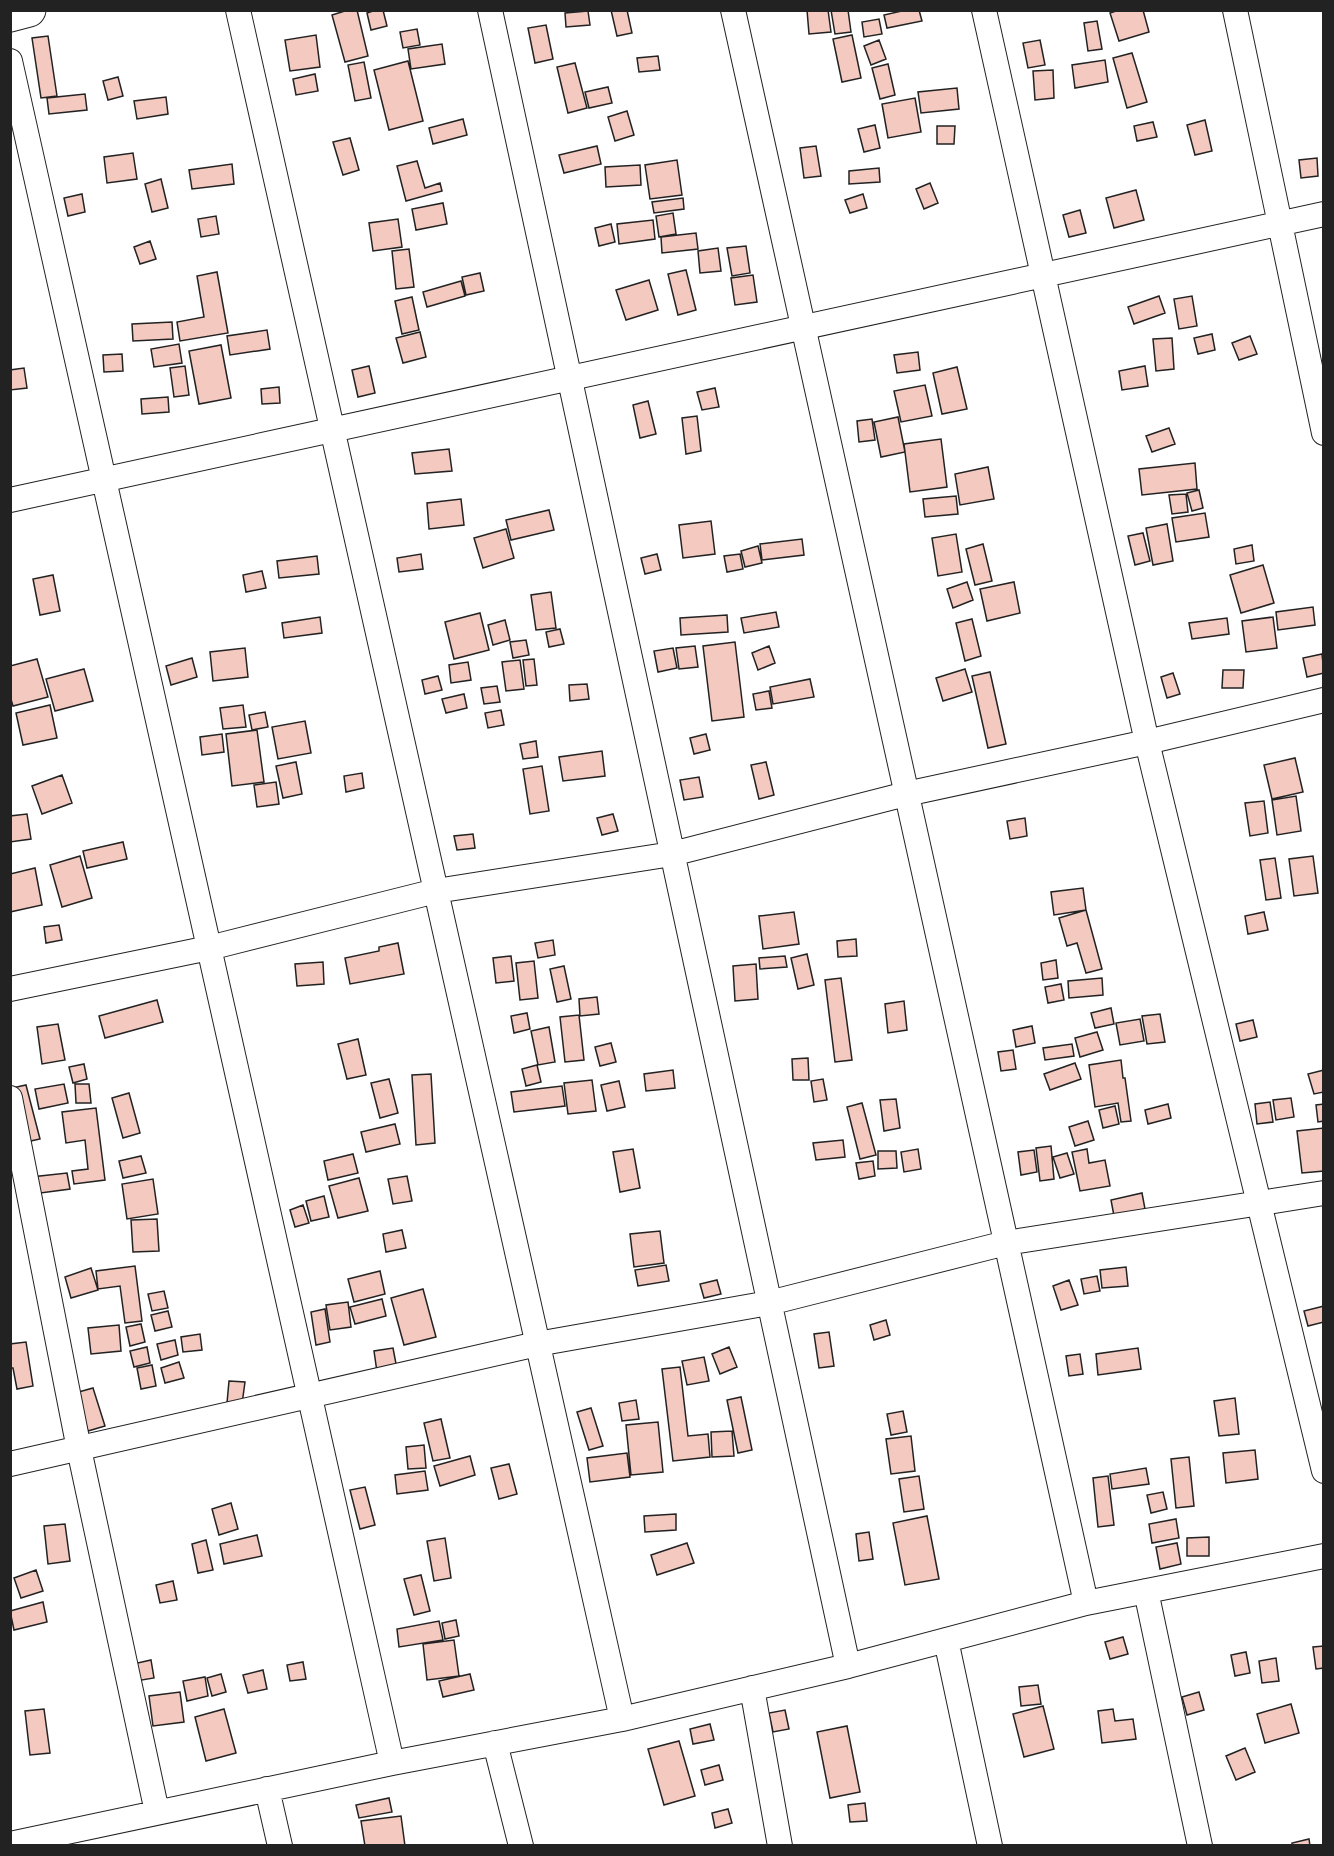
<svg xmlns="http://www.w3.org/2000/svg" width="1334" height="1856" font-family="'Exo 2',sans-serif">
	<style>
		.building { fill: #f3c9c0; stroke: #222; stroke-width: 1.5 }
		.lines { fill: none; stroke-linecap: round; stroke-linejoin: round }
		.street-casing { stroke: #222; stroke-width: 26 }
		.secondary-casing { stroke: #222; stroke-width: 35 }
		.street { stroke: #fff; stroke-width: 24 }
		.secondary { stroke: #fff; stroke-width: 33 }
	</style>
	<rect width="100%" height="100%" fill="#fff"/>
	<path class="building" d="M348 10H357L368 56 345 62 332 15Z
		M376 10H383L387 26 371 30 367 13Z
		M611 10H627L632 33 617 36Z
		M807 10H828L831 32 809 34Z
		M831 10H848L851 32 835 34Z
		M906 10H919L922 21 887 28 884 15Z
		M1119 10H1143L1149 32 1119 41 1110 13Z
		M588 11 590 25 566 27 565 13Z
		M879 19 882 34 864 37 862 22Z
		M1097 21 1102 49 1088 51 1084 23Z
		M546 25 553 59 535 63 528 28Z
		M417 29 420 45 403 48 400 32Z
		M316 35 320 67 290 71 285 40Z
		M852 35 861 78 842 82 833 39Z
		M48 36 57 96 41 98 32 38Z
		M879 40 886 59 871 65 864 46Z
		M1040 40 1045 65 1028 68 1023 43Z
		M442 44 445 64 411 69 408 49Z
		M1132 53 1147 102 1127 108 1113 58Z
		M658 56 660 70 639 72 637 58Z
		M1105 60 1108 82 1075 88 1072 65Z
		M408 61 423 121 389 130 374 70Z
		M364 62 371 98 355 101 348 65Z
		M575 63 587 108 568 113 557 67Z
		M888 64 895 95 880 99 872 68Z
		M1053 70 1054 98 1035 100 1033 71Z
		M315 74 318 91 296 95 293 79Z
		M118 77 123 96 108 100 103 81Z
		M608 87 612 103 589 108 585 92Z
		M957 88 959 109 921 113 918 92Z
		M85 94 87 110 49 114 47 98Z
		M166 97 168 114 137 119 134 101Z
		M915 98 921 132 888 138 882 104Z
		M627 111 634 135 615 141 608 117Z
		M463 119 467 135 433 144 429 128Z
		M1205 120 1212 151 1195 155 1187 125Z
		M1153 122 1157 137 1137 141 1134 126Z
		M875 125 880 148 864 152 858 129Z
		M937 126H955L954 144H937Z
		M350 138 359 170 343 175 333 142Z
		M597 146 601 164 564 173 559 155Z
		M816 146 821 176 804 178 800 148Z
		M133 153 137 179 107 183 104 157Z
		M1317 158 1318 176 1301 178 1299 160Z
		M677 160 682 195 650 199 645 165Z
		M417 161 425 188 440 183 442 191 406 201 397 166Z
		M232 164 234 184 192 189 189 170Z
		M640 165 641 185 606 187 605 167Z
		M879 168 880 182 849 184V171Z
		M161 179 168 208 152 212 145 184Z
		M930 183 938 203 924 209 916 189Z
		M1136 190 1144 220 1114 228 1106 198Z
		M82 194 85 212 68 216 64 198Z
		M863 194 867 208 850 213 845 200Z
		M683 198 684 209 654 213 652 202Z
		M443 203 447 224 416 230 412 209Z
		M1080 210 1086 233 1069 237 1063 215Z
		M673 213 676 234 659 237 656 216Z
		M216 216 219 234 201 237 198 219Z
		M398 219 402 247 373 251 369 223Z
		M653 220 655 239 619 244 617 224Z
		M611 224 615 242 599 246 595 228Z
		M696 233 698 249 662 253 661 237Z
		M150 241 156 259 140 264 134 247Z
		M746 246 750 273 732 276 727 248Z
		M718 248 721 271 700 273 698 251Z
		M409 249 414 287 396 289 392 251Z
		M686 270 696 310 678 315 668 274Z
		M217 272 228 333 180 341 177 322 204 317 197 276Z
		M480 273 484 291 466 295 462 277Z
		M753 275 757 302 735 305 731 278Z
		M649 280 658 310 626 320 616 290Z
		M461 281 465 296 427 307 423 292Z
		M1159 296 1165 313 1134 324 1128 307Z
		M1192 296 1197 326 1179 329 1174 299Z
		M412 297 419 330 402 334 395 301Z
		M172 322 173 339 133 341 132 324Z
		M267 330 270 349 230 355 227 336Z
		M420 332 426 357 403 363 396 338Z
		M1212 334 1215 350 1198 354 1194 338Z
		M1250 336 1257 354 1239 360 1232 343Z
		M1172 338 1174 369 1156 371 1153 339Z
		M179 344 182 363 154 367 151 349Z
		M221 345 231 398 199 404 189 351Z
		M918 352 920 370 897 373 894 355Z
		M122 354 123 371 104 372 103 355Z
		M185 366 189 395 174 397 170 368Z
		M369 366 375 393 358 397 352 370Z
		M1145 366 1148 386 1122 390 1119 371Z
		M957 367 967 409 942 414 933 373Z
		M24 368 27 388 10 390V370Z
		M925 385 932 416 901 422 894 391Z
		M279 387 280 403 262 404 261 389Z
		M715 388 719 407 702 410 697 392Z
		M168 397 169 412 142 414 141 399Z
		M648 401 656 434 640 438 633 405Z
		M697 416 701 451 686 454 682 418Z
		M898 417 905 452 881 457 874 422Z
		M872 419 875 440 859 442 857 421Z
		M1169 428 1175 444 1152 452 1146 436Z
		M941 439 947 487 910 492 904 444Z
		M449 449 452 471 415 474 412 453Z
		M1195 463 1197 489 1142 495 1139 469Z
		M988 467 994 499 960 505 955 474Z
		M1199 490 1203 508 1192 511 1187 493Z
		M1186 494 1188 512 1172 514 1169 495Z
		M956 496 958 514 925 517 923 499Z
		M461 499 464 525 429 529 427 503Z
		M549 510 554 530 511 540 506 520Z
		M1205 513 1209 537 1176 542 1172 518Z
		M711 521 715 554 683 558 679 525Z
		M1167 524 1173 561 1153 565 1146 528Z
		M506 529 514 558 483 568 474 538Z
		M1143 533 1150 561 1135 565 1128 536Z
		M956 534 962 572 938 576 932 538Z
		M802 539 804 555 762 560 760 544Z
		M983 544 992 581 975 585 966 549Z
		M1252 545 1254 561 1236 564 1234 549Z
		M758 546 762 563 745 567 741 551Z
		M421 554 423 569 399 572 397 558Z
		M657 554 661 570 645 574 641 558Z
		M740 554 743 569 727 572 724 556Z
		M317 556 319 574 279 578 277 561Z
		M1263 565 1274 603 1241 613 1230 575Z
		M262 571 266 588 246 592 243 575Z
		M53 575 60 611 40 615 33 579Z
		M967 582 973 600 953 608 947 589Z
		M1014 582 1020 613 987 621 980 589Z
		M551 592 556 628 536 630 531 595Z
		M1313 607 1315 625 1278 630 1276 612Z
		M776 612 779 627 744 633 741 618Z
		M480 613 489 650 454 659 445 622Z
		M727 615 728 632 681 635 680 618Z
		M320 617 322 633 284 638 282 623Z
		M1273 617 1277 648 1246 652 1242 621Z
		M1227 618 1229 634 1192 639 1189 623Z
		M972 619 981 656 965 661 956 623Z
		M505 620 510 640 493 645 488 625Z
		M560 629 564 644 549 647 546 632Z
		M526 640 529 655 513 658 510 642Z
		M735 642 744 717 712 721 703 646Z
		M695 646 698 667 679 669 676 648Z
		M769 646 775 663 758 670 752 653Z
		M245 648 248 677 213 681 210 652Z
		M673 648 677 668 658 672 654 651Z
		M1322 654 1324 673 1307 677 1303 658Z
		M192 658 197 677 171 685 166 666Z
		M37 659 48 697 13 706 10 696V666Z
		M534 659 537 685 526 686 523 660Z
		M520 660 524 689 506 691 502 662Z
		M468 662 471 680 451 683 449 665Z
		M84 669 93 701 55 711 46 679Z
		M965 669 972 692 943 701 936 678Z
		M1223 670H1244L1243 688H1222Z
		M990 672 1006 744 988 748 972 676Z
		M1173 673 1180 694 1167 698 1161 677Z
		M438 676 442 690 425 694 422 680Z
		M810 679 814 697 773 704 770 687Z
		M587 684 589 699 570 701 569 685Z
		M497 686 500 702 484 704 481 688Z
		M769 691 772 708 756 710 753 694Z
		M464 694 467 708 446 713 442 699Z
		M50 705 57 738 23 745 16 713Z
		M243 705 246 727 223 729 220 708Z
		M501 710 504 725 488 728 485 713Z
		M265 712 268 727 252 730 249 715Z
		M305 721 311 753 278 759 272 727Z
		M257 730 264 782 232 786 226 734Z
		M222 734 224 752 202 755 200 737Z
		M706 734 710 750 694 754 690 738Z
		M536 741 538 757 523 759 520 744Z
		M602 751 605 776 563 781 559 757Z
		M1295 758 1303 792 1272 799 1264 765Z
		M296 762 302 794 283 798 276 766Z
		M766 762 774 795 759 799 751 765Z
		M542 766 549 811 530 814 523 769Z
		M362 773 364 788 346 792 344 776Z
		M62 775 72 803 42 814 32 786Z
		M699 777 703 797 684 800 680 780Z
		M276 782 279 804 257 807 254 785Z
		M1296 796 1301 831 1277 835 1272 800Z
		M1264 801 1268 833 1250 836 1245 803Z
		M27 814 31 839 10 842V816Z
		M613 814 618 831 602 835 597 818Z
		M1025 818 1027 836 1010 839 1007 821Z
		M473 834 475 848 457 850 454 836Z
		M123 842 127 859 87 868 83 851Z
		M80 856 92 898 62 907 50 865Z
		M1313 856 1318 893 1294 896 1289 859Z
		M1275 858 1281 898 1266 900 1260 860Z
		M35 868 42 905 10 912V874Z
		M1083 888 1086 910 1054 915 1051 892Z
		M1086 910 1102 969 1086 973 1077 943 1067 946 1059 918Z
		M794 912 799 944 763 949 759 916Z
		M1264 912 1268 930 1248 934 1245 916Z
		M59 925 62 940 46 943 44 927Z
		M856 939 857 956 838 957 837 941Z
		M553 940 555 955 538 958 535 943Z
		M398 943 404 974 350 984 345 958 379 951V947Z
		M807 954 814 985 798 989 791 958Z
		M511 956 514 981 496 983 493 958Z
		M785 956 787 967 760 969 759 958Z
		M1056 960 1058 978 1043 980 1041 963Z
		M534 961 538 998 520 1000 516 963Z
		M323 962 324 984 297 986 295 964Z
		M756 964 758 999 735 1001 733 966Z
		M564 966 571 999 557 1002 550 969Z
		M841 978 852 1060 835 1062 825 980Z
		M1102 978 1103 995 1069 998 1068 981Z
		M1061 984 1064 1000 1048 1003 1045 987Z
		M597 997 599 1014 580 1016 579 999Z
		M157 1000 163 1022 105 1038 99 1016Z
		M904 1001 907 1030 888 1033 885 1004Z
		M1111 1008 1114 1024 1095 1028 1091 1013Z
		M527 1013 530 1029 514 1033 511 1016Z
		M1160 1014 1165 1042 1147 1044 1142 1016Z
		M579 1015 584 1060 565 1062 560 1017Z
		M1140 1019 1144 1041 1120 1045 1116 1023Z
		M1253 1020 1257 1037 1240 1041 1236 1024Z
		M58 1024 65 1060 42 1064 37 1027Z
		M1032 1026 1035 1043 1016 1047 1013 1030Z
		M549 1027 555 1062 538 1065 531 1031Z
		M1097 1032 1103 1050 1080 1057 1075 1038Z
		M358 1039 366 1075 347 1079 338 1044Z
		M611 1043 616 1062 600 1066 595 1047Z
		M1072 1044 1074 1056 1045 1060 1043 1048Z
		M1013 1050 1016 1069 1001 1071 998 1052Z
		M808 1058 809 1080H793L792 1059Z
		M1121 1060 1123 1078H1125L1131 1121 1121 1122 1118 1103 1095 1107 1089 1065Z
		M1075 1063 1081 1079 1050 1090 1044 1074Z
		M84 1064 87 1079 73 1083 69 1067Z
		M537 1065 541 1082 526 1086 522 1069Z
		M673 1070 675 1088 646 1091 644 1074Z
		M1324 1070V1092L1314 1094 1308 1074Z
		M431 1074 435 1143 416 1145 412 1075Z
		M389 1079 398 1113 380 1118 371 1083Z
		M823 1079 827 1100 814 1102 811 1081Z
		M592 1080 596 1111 568 1114 564 1083Z
		M619 1081 625 1107 607 1111 601 1085Z
		M64 1084 68 1103 39 1109 35 1089Z
		M75 1084H89L91 1103H76Z
		M26 1085 40 1139 26 1142 12 1088Z
		M562 1086 565 1106 514 1112 511 1092Z
		M129 1093 140 1133 123 1138 112 1098Z
		M1291 1098 1294 1117 1276 1120 1273 1100Z
		M896 1099 900 1128 884 1131 880 1100Z
		M1270 1102 1273 1122 1257 1124 1255 1104Z
		M862 1103 876 1155 860 1159 847 1107Z
		M1168 1104 1171 1118 1148 1124 1145 1110Z
		M1324 1104V1121L1318 1122 1316 1105Z
		M1115 1106 1119 1124 1103 1128 1099 1110Z
		M96 1108 105 1180 74 1184 72 1171 88 1169 85 1140 66 1143 62 1112Z
		M1088 1121 1094 1140 1075 1146 1069 1127Z
		M395 1124 400 1144 366 1152 361 1132Z
		M1324 1128V1171L1302 1173 1297 1131Z
		M843 1140 845 1157 816 1160 813 1143Z
		M1051 1146 1054 1179 1040 1181 1036 1148Z
		M633 1149 640 1188 620 1192 613 1152Z
		M918 1149 921 1169 904 1172 901 1152Z
		M1087 1149 1089 1163 1105 1160 1110 1186 1080 1191 1072 1152Z
		M1034 1150 1037 1172 1021 1175 1018 1152Z
		M878 1151H896L897 1168 878 1169Z
		M1067 1153 1074 1174 1060 1178 1053 1157Z
		M353 1154 358 1173 328 1180 324 1161Z
		M141 1156 146 1173 123 1178 119 1161Z
		M873 1161 875 1176 859 1179 856 1163Z
		M67 1173 70 1189 33 1194 31 1177Z
		M407 1176 412 1201 393 1204 388 1179Z
		M359 1178 368 1211 338 1218 329 1186Z
		M153 1179 158 1214 127 1219 122 1184Z
		M1142 1193 1145 1209 1114 1216 1111 1200Z
		M324 1196 329 1217 311 1221 306 1201Z
		M303 1205 309 1223 295 1227 290 1210Z
		M157 1219 159 1251 133 1252 131 1220Z
		M402 1230 406 1248 386 1252 383 1234Z
		M660 1231 664 1263 634 1267 630 1234Z
		M666 1265 669 1281 638 1286 635 1270Z
		M135 1266 142 1321 125 1323 120 1286 98 1289 96 1271Z
		M1126 1267 1128 1286 1102 1288 1100 1270Z
		M91 1268 98 1290 71 1298 65 1277Z
		M380 1271 385 1294 354 1302 348 1279Z
		M1097 1276 1100 1291 1084 1294 1081 1279Z
		M717 1280 721 1294 704 1298 700 1284Z
		M1069 1280 1078 1305 1061 1310 1053 1286Z
		M423 1289 436 1337 404 1345 391 1298Z
		M164 1291 168 1308 152 1311 148 1294Z
		M382 1299 386 1316 355 1324 350 1307Z
		M348 1302 351 1327 330 1330 326 1305Z
		M1324 1306V1322L1308 1326 1304 1311Z
		M325 1309 330 1342 316 1345 311 1312Z
		M168 1311 172 1327 155 1331 151 1315Z
		M886 1320 890 1335 874 1340 870 1325Z
		M141 1324 145 1342 130 1346 126 1327Z
		M119 1325 121 1351 91 1354 88 1328Z
		M829 1332 834 1366 819 1368 814 1334Z
		M200 1334 202 1350 183 1352 181 1337Z
		M175 1340 178 1355 161 1360 157 1344Z
		M26 1342 33 1386 17 1389 13 1368H10V1344Z
		M147 1347 150 1363 134 1367 130 1351Z
		M729 1347 737 1367 720 1374 712 1354Z
		M393 1348 397 1369 377 1372 374 1351Z
		M1138 1348 1141 1369 1098 1375 1096 1354Z
		M1080 1354 1083 1374 1069 1376 1066 1356Z
		M704 1357 709 1381 687 1385 682 1361Z
		M179 1362 184 1378 165 1383 161 1368Z
		M152 1365 156 1386 141 1389 137 1368Z
		M680 1367 688 1436 708 1434 710 1457 673 1461 662 1369Z
		M229 1381 245 1382 242 1404 227 1403Z
		M93 1388 105 1426 88 1431 75 1393Z
		M741 1397 752 1450 738 1453 727 1400Z
		M1235 1398 1239 1434 1219 1436 1214 1401Z
		M636 1400 639 1419 622 1421 619 1403Z
		M591 1408 603 1446 589 1450 577 1412Z
		M903 1411 907 1432 891 1435 887 1414Z
		M441 1419 450 1458 433 1461 424 1423Z
		M658 1422 663 1472 631 1475 626 1425Z
		M732 1431 734 1456 712 1457 711 1432Z
		M911 1436 915 1471 891 1474 886 1439Z
		M424 1445 426 1468 408 1469 406 1447Z
		M1255 1450 1258 1479 1226 1483 1223 1453Z
		M627 1453 630 1477 590 1482 587 1458Z
		M470 1456 475 1475 440 1486 434 1466Z
		M1189 1457 1194 1506 1176 1508 1171 1459Z
		M509 1464 517 1494 499 1499 491 1468Z
		M1146 1468 1149 1484 1112 1489 1110 1474Z
		M425 1471 428 1490 397 1494 395 1475Z
		M919 1476 924 1509 904 1512 899 1479Z
		M1108 1476 1114 1525 1098 1527 1093 1478Z
		M365 1487 375 1525 360 1529 350 1490Z
		M1163 1492 1167 1509 1151 1513 1147 1495Z
		M231 1503 238 1529 219 1535 212 1509Z
		M676 1514V1530L645 1532 644 1516Z
		M927 1516 939 1579 905 1585 893 1523Z
		M1176 1519 1179 1538 1152 1543 1149 1524Z
		M65 1524 70 1561 48 1564 44 1526Z
		M869 1532 873 1559 859 1561 856 1534Z
		M257 1535 262 1556 224 1564 220 1544Z
		M1209 1537V1556H1187V1538Z
		M445 1538 451 1578 434 1581 427 1541Z
		M206 1540 213 1570 198 1573 192 1544Z
		M687 1543 694 1563 657 1575 651 1555Z
		M1177 1543 1181 1564 1160 1569 1156 1547Z
		M36 1570 43 1591 21 1598 14 1578Z
		M421 1575 430 1611 414 1615 404 1579Z
		M173 1581 177 1600 160 1603 156 1585Z
		M43 1602 47 1622 14 1630 10 1611Z
		M456 1620 459 1636 445 1639 442 1623Z
		M439 1621 443 1640 399 1647 397 1629Z
		M1123 1637 1128 1654 1110 1659 1105 1642Z
		M454 1640 459 1676 427 1680 423 1644Z
		M1324 1646V1668L1316 1669 1313 1647Z
		M1246 1652 1250 1673 1235 1676 1231 1655Z
		M1276 1658 1279 1681 1262 1683 1259 1661Z
		M151 1660 154 1678 136 1681 133 1664Z
		M303 1662 306 1679 290 1681 287 1665Z
		M263 1670 267 1689 248 1693 243 1675Z
		M221 1674 226 1692 212 1696 207 1678Z
		M470 1674 474 1690 443 1697 439 1681Z
		M205 1677 208 1696 187 1701 183 1681Z
		M1038 1685 1041 1704 1021 1706 1019 1687Z
		M180 1692 184 1722 153 1726 149 1696Z
		M1199 1692 1204 1710 1187 1715 1182 1697Z
		M1291 1704 1299 1733 1265 1743 1257 1714Z
		M1043 1706 1054 1749 1024 1757 1013 1714Z
		M44 1709 50 1753 30 1755 25 1711Z
		M224 1709 236 1753 206 1761 195 1717Z
		M1113 1709 1115 1721 1133 1719 1136 1739 1102 1743 1098 1711Z
		M785 1710 789 1729 773 1732 769 1713Z
		M710 1724 714 1740 693 1744 690 1729Z
		M847 1726 860 1792 830 1798 817 1732Z
		M679 1741 695 1796 664 1805 648 1749Z
		M1245 1748 1255 1772 1236 1780 1226 1756Z
		M719 1765 723 1780 705 1785 701 1770Z
		M389 1798 392 1812 359 1818 356 1805Z
		M865 1803 867 1821 850 1822 848 1805Z
		M728 1809 732 1823 715 1828 712 1813Z
		M401 1816 405 1846H365L361 1821Z
		M1309 1839 1310 1846H1292V1843Z"/>
	<g class="lines">
		<g class="street-casing">
			<path id="street" d="M238 10 622 1719
				M490 10 848 1666
				M733 10 1086 1603
				M984 10 1147 742 1324 1471
				M1235 10 1324 433
				M10 61 392 1763
				M10 500 1324 214
				M10 989 209 948 436 891 672 854 906 794 1147 742 1324 700
				M10 1098 79 1449 157 1812
				M10 1464 537 1344 769 1303 1006 1243 1324 1193
				M1146 1591 1200 1846
				M946 1640 990 1846
				M752 1688 780 1846
				M495 1743 521 1846
				M267 1789 280 1846
				M10 1844 392 1763 622 1719 848 1666 1086 1603 1324 1556"/>
		</g>
		<g class="secondary-casing">
			<path id="secondary" d="M10 15 29 10"/>
		</g>
		<use href="#street" class="street"/>
		<use href="#secondary" class="secondary"/>
	</g>
	<rect width="1334" height="1856" fill="none" stroke="#222222" stroke-width="24"/>
</svg>
